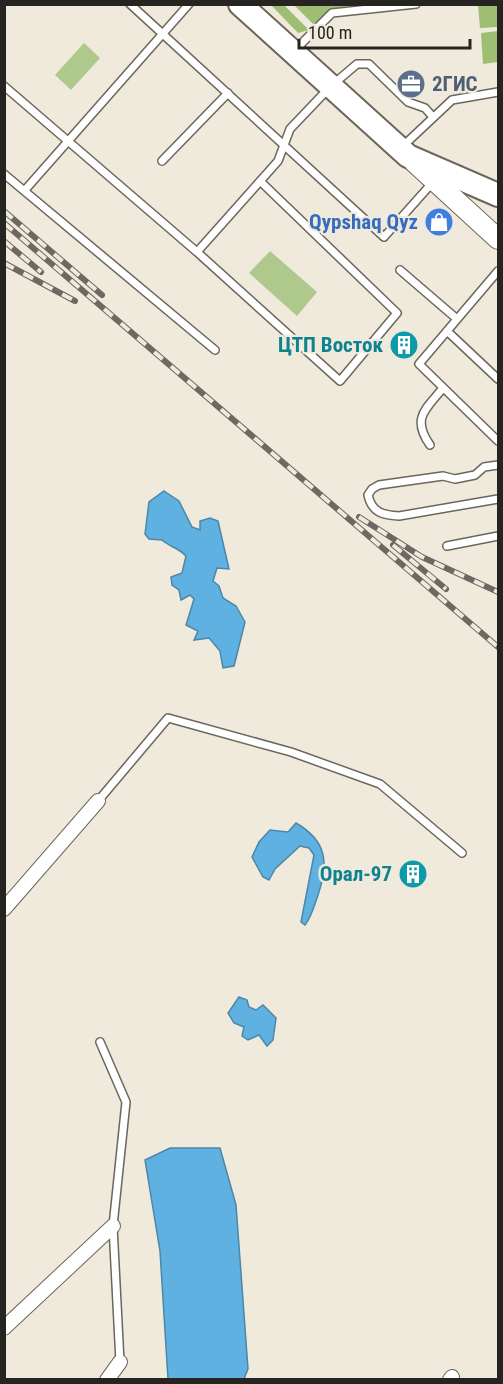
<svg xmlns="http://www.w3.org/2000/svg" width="503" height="1384" font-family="'Roboto Condensed',sans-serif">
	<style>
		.green { fill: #aec98b }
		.forest { fill: #9ebe73 }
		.water { fill: #5eb1e0; stroke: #4d87a6; stroke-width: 1.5 }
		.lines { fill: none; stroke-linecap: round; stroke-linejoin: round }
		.service-casing { stroke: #6c665b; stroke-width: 10 }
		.minor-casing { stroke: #6c665b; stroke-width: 16 }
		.secondary-casing { stroke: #6c665b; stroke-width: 22 }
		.primary-casing { stroke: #6c665b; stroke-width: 26 }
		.service { stroke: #fff; stroke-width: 7 }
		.minor { stroke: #fff; stroke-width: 14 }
		.secondary { stroke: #fff; stroke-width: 20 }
		.primary { stroke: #fff; stroke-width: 22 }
		.rail-casing { stroke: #6d6962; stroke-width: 6 }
		.rail { stroke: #f0eadd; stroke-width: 4; stroke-dasharray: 11; stroke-linecap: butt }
		.labels { text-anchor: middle; stroke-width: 4.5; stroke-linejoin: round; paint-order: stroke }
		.service-label { font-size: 21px; font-weight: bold; fill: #4e5e75; stroke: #f0eadd; text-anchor: start }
		.shop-label { font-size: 21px; font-weight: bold; fill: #366cbe; stroke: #f0eadd; text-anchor: end }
		.culture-label { font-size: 21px; font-weight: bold; fill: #0d838f; stroke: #f0eadd; text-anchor: end }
	</style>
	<rect width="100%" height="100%" fill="#f0eadd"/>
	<path class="green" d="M84 43 100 58 71 90 55 75Z
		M270 251 317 292 297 316 249 273Z"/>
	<path class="forest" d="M271 5H284L309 30 298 33Z
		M356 5 330 9 314 25 294 5Z
		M478 5H498V27L480 28Z
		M498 31V62L483 64 481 33Z"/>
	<path class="water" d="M164 491 179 501 192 527 200 530V521L210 518 218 521 229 569 217 568 213 581 219 586 223 598 236 606 245 622 234 666 223 668 220 651 209 638 194 640 198 631 186 625 194 599 190 595 181 600 179 590 172 585 171 577 182 573 186 556C179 548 170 547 162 540L149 539 145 534 149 502Z
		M296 823C327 841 329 863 318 895 314 906 312 916 305 925L301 922 314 855 309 848 300 846 275 869 269 880 263 877 252 857 259 842 270 830 288 832Z
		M239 997 247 1000 249 1007 256 1010 263 1005 276 1018 273 1040 267 1046 259 1035 248 1040 242 1036 244 1027 234 1023 228 1013Z
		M170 1148H220L236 1205 248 1369 244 1379H168L160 1251 145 1160Z"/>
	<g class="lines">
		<g class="service-casing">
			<path id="service" d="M130 4 384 237 433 182
				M296 49 332 13 416 4
				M4 86 197 252 278 161 290 129 330 87 357 64H369L408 102 425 108 433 117
				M403 146 452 100 498 92
				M162 161 228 93
				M4 174 215 350
				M25 190 189 4
				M197 252 340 381 397 313 260 181
				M400 270 457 319
				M498 271 419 364 498 441
				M447 331 498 379
				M430 445C411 418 426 409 443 388
				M498 465 484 467 475 475 455 479 443 476 379 485 372 489 368 495C372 513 383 515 399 516L498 499
				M447 546 498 536
				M98 801 168 718 291 752 380 784 462 853
				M100 1042 126 1102 113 1226 120 1362"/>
		</g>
		<g class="minor-casing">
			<path id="minor" d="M4 909 98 801
				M4 1328 113 1226
				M107 1380 120 1362
				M450 1380 452 1377"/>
		</g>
		<g class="secondary-casing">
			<path id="secondary" d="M414 162 498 239"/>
		</g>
		<g class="primary-casing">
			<path id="primary" d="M240 4 408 156 498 195"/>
		</g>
		<use href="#service" class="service"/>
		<use href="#minor" class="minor"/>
		<use href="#secondary" class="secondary"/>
		<use href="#primary" class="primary"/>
		<g class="rail-casing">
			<path id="rail" d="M4 211 102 295
				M4 223 498 647
				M4 241 41 272
				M4 263 75 301
				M359 517 422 557 498 592
				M393 545 446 589"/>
		</g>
		<use href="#rail" class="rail"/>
	</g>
	<defs>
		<g id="office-disc" transform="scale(1.5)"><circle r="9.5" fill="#5c6f8a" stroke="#f0eadd"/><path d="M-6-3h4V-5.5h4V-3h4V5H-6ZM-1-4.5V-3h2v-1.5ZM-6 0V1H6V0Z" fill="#fff"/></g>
		<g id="shop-disc" transform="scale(1.5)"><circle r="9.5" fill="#3f7fe0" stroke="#f0eadd"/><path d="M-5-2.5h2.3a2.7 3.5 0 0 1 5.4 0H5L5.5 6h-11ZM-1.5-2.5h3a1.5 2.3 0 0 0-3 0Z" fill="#fff"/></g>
		<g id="building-disc" transform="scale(1.5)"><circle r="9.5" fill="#0f9aa8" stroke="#f0eadd"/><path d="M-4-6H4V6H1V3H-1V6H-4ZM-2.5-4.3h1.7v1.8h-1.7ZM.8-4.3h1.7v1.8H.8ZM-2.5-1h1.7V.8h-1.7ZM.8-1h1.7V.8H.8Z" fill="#fff"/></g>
	</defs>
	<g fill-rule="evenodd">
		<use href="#office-disc" x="411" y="84"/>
		<use href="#shop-disc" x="439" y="222"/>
		<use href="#building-disc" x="404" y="345"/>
		<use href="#building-disc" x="413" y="874"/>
	</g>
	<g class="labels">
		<g class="service-label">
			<text x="432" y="91">2ГИС</text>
		</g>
		<g class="shop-label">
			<text x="418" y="229">Qypshaq Qyz</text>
		</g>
		<g class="culture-label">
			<text x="383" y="352">ЦТП Восток</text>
			<text x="392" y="881">Орал-97</text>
		</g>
	</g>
	<rect width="503" height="1384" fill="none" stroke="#262420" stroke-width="12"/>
	<path d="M299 39v9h171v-9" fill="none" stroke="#262420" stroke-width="3"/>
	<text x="308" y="39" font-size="18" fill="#262420" stroke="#f0eadd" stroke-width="4.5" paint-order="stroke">100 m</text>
</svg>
